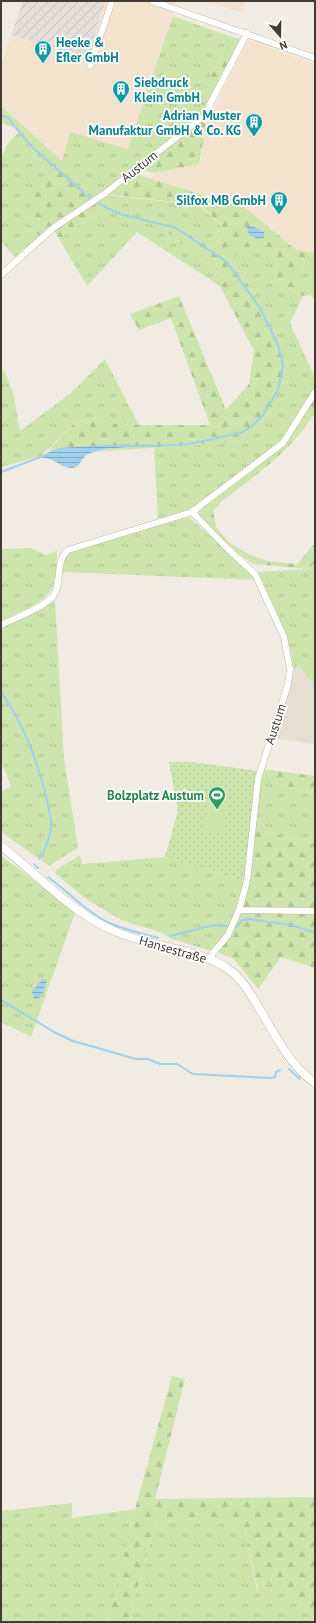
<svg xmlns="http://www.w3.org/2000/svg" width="316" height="1623" font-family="'PT Sans',sans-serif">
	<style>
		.residential { fill: #e5ded1 }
		.commercial { fill: #f3e2ce }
		.industrial { fill: url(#industrial-furrows) }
		.grass { fill: url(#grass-tufts) }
		.forest { fill: url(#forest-firs) }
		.park { fill: url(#park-dots) }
		.pitch { fill: #cde5ac }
		.water { fill: url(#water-rules) }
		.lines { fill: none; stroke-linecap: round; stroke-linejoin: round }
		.stream { stroke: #a0d0ee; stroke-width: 2 }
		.minor-casing { stroke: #bfb7a9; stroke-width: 7 }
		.tertiary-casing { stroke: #bfb7a9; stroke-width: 9 }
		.minor { stroke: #fff; stroke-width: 6 }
		.tertiary { stroke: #fff; stroke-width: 8 }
		.labels { text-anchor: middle; stroke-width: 3.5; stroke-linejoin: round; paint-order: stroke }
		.culture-label { font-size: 13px; font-weight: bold; fill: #0d838f; stroke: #fff; text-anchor: start }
		.street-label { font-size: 13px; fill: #433c34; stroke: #fff }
		.leisure-label { font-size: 13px; font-weight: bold; fill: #27864d; stroke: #fff; text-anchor: end }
	</style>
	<defs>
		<pattern id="industrial-furrows" width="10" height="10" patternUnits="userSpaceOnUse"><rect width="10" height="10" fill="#e3ded8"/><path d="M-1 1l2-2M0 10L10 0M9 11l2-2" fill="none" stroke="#c4bfba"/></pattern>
		<pattern id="grass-tufts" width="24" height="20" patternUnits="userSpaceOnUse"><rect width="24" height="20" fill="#cde5ac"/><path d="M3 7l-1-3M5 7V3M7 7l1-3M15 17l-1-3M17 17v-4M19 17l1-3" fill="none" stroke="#b1c595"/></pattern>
		<pattern id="forest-firs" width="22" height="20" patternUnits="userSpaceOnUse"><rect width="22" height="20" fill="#cde5ac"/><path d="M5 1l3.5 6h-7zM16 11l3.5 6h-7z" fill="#b1c595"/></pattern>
		<pattern id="park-dots" width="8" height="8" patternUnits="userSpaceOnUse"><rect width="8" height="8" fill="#cde5ac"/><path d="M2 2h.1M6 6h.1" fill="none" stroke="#b1c595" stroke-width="1.8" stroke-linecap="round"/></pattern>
		<pattern id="water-rules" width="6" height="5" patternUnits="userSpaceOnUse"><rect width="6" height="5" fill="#a0d0ee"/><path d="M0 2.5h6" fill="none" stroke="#84aac2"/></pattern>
	</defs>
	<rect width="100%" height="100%" fill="#f1ece3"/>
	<path class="residential" d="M299 666 315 686V744L272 738 285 705 294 669Z"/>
	<path class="commercial" d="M23 1H175L173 16 128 149 70 132 62 161 1 106V65Z
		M204 1H246L241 12Z
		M248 40 315 64V253L296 250 245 208 151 178 154 173 199 164 206 124Z"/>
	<path class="industrial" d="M23 1H105L88 58 11 35Z"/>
	<path class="grass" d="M173 16 232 37 197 102 208 107 204 116 104 195 199 205 227 231 211 249 173 223 167 232 225 278 220 286 137 232 87 286 59 239 105 208 25 216 39 236 15 257 1 241V158L9 142 20 131 1 122V106L62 161 70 132 128 149Z
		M241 247 274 254 276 280 303 296 290 323 315 378V387L280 441 196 505 187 510 158 520 154 448 237 442 271 412 260 301 229 260Z
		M309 252 315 253V301L299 276Z
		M105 359 139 425 76 421 41 456 1 467V371L4 370 13 392 20 431 71 393Z
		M189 517 250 572 256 580 62 572 64 556 69 551Z
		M31 548 45 555 57 551C57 562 56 585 49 593 38 606 16 613 1 621V549Z
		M315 563V686L299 666 294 669C289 631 273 606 258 572L308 569Z
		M55 601 64 759 78 848 49 866 1 832V792L11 786 1 761V628Z
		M260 779 315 794V843L255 830Z
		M1 855 75 913 31 1037 1 1022Z
		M80 855 82 864 165 857 245 881 237 909 226 934 211 951 172 939 160 932 123 921 86 899 55 873 56 870Z
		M72 1503V1518L135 1509 108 1622H1V1511Z
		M212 1518 244 1527 257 1590 277 1578 315 1618V1622H128L156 1521Z"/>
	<path class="forest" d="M232 37 243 40 208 107 197 102Z
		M202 122 206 124 199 164 154 173 139 169Z
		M56 168 93 201 105 208 59 239 53 229 41 239 25 216 42 177Z
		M130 172 245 208 296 250 309 252 299 276 312 295 303 296 276 280 274 254 241 247 229 260 260 301 288 373 271 412 237 442 92 452 130 445 58 448 47 452 76 421 139 425H210L171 318 139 330 130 314 179 296 226 410 249 384 254 351 220 286 225 278 167 232 173 223 211 249 227 231 201 205 104 194Z
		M315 399V419L313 416C290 452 254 476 221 502L213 511 216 527 230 543 250 555 268 561 297 564 315 543V563L308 569 253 564 240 555 199 515V510L285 445Z
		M263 769 315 776V794L260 779Z
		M255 830 315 843V968L281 957 258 989 233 958 216 952 241 911Z
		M172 1376 185 1379 155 1499 315 1497V1618L277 1578 258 1590 244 1527 212 1518 156 1521 128 1622H108L135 1509Z"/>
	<path class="park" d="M169 762H192L257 771 245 881 165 857 178 811Z"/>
	<path class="pitch" d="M209 788 229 790 224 833 204 831Z"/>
	<path class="water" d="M247 227H254L264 232V238L258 239 249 235Z
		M130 444 129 447C116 448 98 448 87 455 80 459 81 468 71 468 62 468 49 456 43 458L41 456 58 448Z
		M42 979 47 980 43 993 39 998 34 999 32 992Z"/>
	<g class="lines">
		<path class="stream" d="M1 115 8 118 31 146 92 200
			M95 202 120 214 176 228 227 262 260 308 278 345 283 366 278 390 263 415 252 426 241 433 184 445 127 446
			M1 472 43 456
			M1 692C23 723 35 755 45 792 47 802 51 814 51 825 51 835 45 851 39 859
			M34 864 38 868
			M48 877C67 891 84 909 105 921 121 929 141 933 158 938
			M170 936 213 925 237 927 242 920 249 919 292 925 315 933
			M1 1000 54 1032 73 1041 136 1059H148L160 1064H177L193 1074 271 1078 275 1077 276 1072 280 1070
			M289 1069 300 1079"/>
		<g class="minor-casing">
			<path id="minor" d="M152 1 315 58
				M90 66 112 1
				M1 275 53 228 104 194 204 116 247 33
				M192 512 229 550 255 574 284 637 290 669 288 684 258 779 247 881 239 910 228 935 213 953 210 959
				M1 625C15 618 43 608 53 596 63 583 54 563 68 550L192 512 283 443 315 392
				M239 910 315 911"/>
		</g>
		<g class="tertiary-casing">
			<path id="tertiary" d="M1 846C37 874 70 911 112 930 147 947 205 949 232 972 243 980 249 992 256 1003 273 1031 288 1064 315 1083"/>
		</g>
		<use href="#minor" class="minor"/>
		<use href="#tertiary" class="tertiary"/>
	</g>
	<defs>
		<g id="building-pin" transform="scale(0.9)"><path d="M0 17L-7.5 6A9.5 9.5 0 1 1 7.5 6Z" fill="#0f9aa8" stroke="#fff"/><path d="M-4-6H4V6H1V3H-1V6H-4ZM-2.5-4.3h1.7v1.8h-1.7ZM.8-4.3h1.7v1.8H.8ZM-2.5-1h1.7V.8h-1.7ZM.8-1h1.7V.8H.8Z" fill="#fff"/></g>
		<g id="stadium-pin" transform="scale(0.9)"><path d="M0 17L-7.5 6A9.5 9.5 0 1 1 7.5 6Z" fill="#2e9e5b" stroke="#fff"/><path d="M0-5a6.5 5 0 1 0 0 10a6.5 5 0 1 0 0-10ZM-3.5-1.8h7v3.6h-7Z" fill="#fff"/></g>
	</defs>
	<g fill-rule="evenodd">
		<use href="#building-pin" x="43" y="49"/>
		<use href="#building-pin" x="121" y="89"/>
		<use href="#building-pin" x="254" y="122"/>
		<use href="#building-pin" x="279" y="200"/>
		<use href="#stadium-pin" x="217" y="795"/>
	</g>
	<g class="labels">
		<g class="culture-label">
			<text x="56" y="47">Heeke &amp;<tspan x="56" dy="15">Efler GmbH</tspan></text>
			<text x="134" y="87">Siebdruck<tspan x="134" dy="15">Klein GmbH</tspan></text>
			<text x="241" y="120" text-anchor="end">Adrian Muster<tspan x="241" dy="15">Manufaktur GmbH &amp; Co. KG</tspan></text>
			<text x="266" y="205" text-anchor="end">Silfox MB GmbH</text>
		</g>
		<g class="street-label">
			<text transform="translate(139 166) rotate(-38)" y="5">Austum</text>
			<text transform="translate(275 724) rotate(-72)" y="5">Austum</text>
			<text transform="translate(173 949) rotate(16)" y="5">Hansestraße</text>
		</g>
		<g class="leisure-label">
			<text x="204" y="800">Bolzplatz Austum</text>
		</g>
	</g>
	<rect width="316" height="1623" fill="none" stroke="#433c34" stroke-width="4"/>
	<g transform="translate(280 36) rotate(160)" stroke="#ffffff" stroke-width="3" paint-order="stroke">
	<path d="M0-3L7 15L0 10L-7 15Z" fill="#433c34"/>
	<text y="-6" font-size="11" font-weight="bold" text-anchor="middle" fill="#433c34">N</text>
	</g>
</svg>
